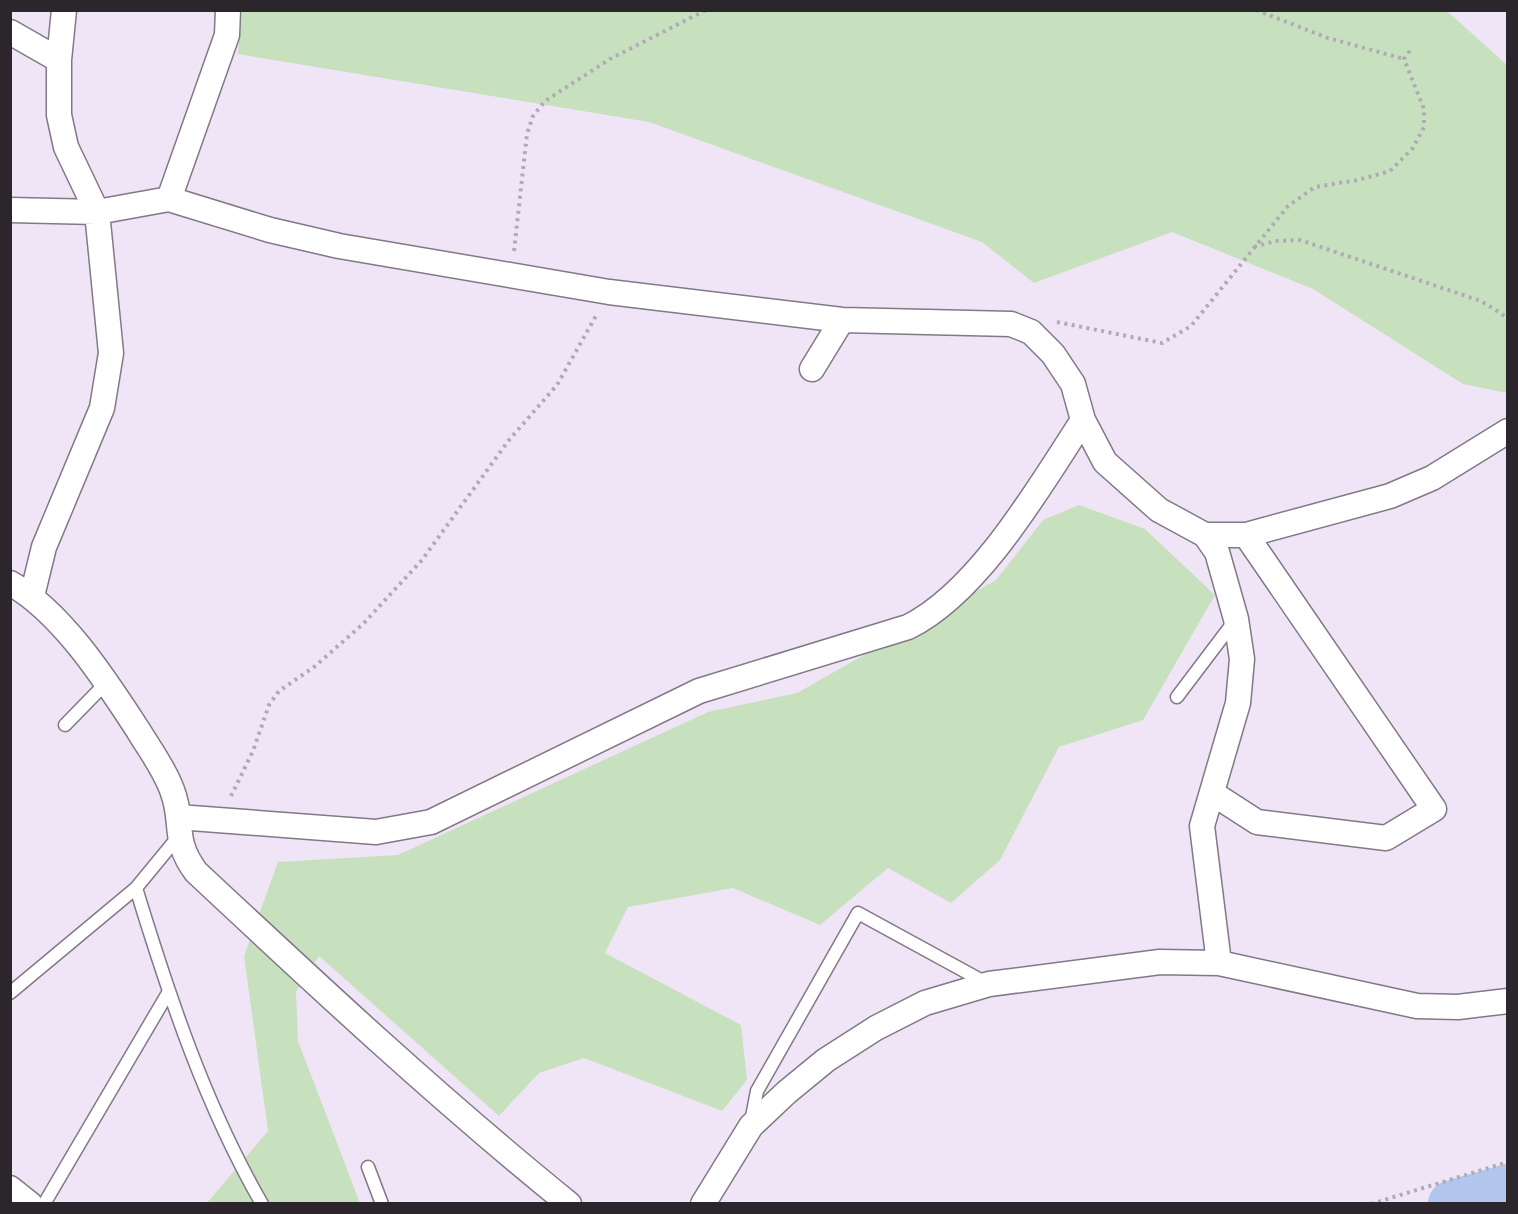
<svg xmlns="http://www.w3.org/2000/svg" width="1518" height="1214" font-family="'Libre Baskerville',serif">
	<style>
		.green { fill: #c7e1bf }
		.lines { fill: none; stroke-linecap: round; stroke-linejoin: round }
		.river { stroke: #b3c6ed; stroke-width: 48 }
		.service-casing { stroke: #827887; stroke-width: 15 }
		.minor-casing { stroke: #827887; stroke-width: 27 }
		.path { stroke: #b2a9b7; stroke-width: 4; stroke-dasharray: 3 4.5; stroke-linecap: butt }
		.service { stroke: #fff; stroke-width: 12 }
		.minor { stroke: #fff; stroke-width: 24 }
	</style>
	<rect width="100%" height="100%" fill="#f0e5f6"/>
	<path class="green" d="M242 10 1447 11 1507 65V393L1463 384 1313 289 1172 232 1034 283 982 242 649 122 238 54Z
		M1079 505 1145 529 1215 595 1143 720 1059 747 1000 860 951 903 888 868 820 925 733 888 628 907 605 953 741 1025 747 1080 722 1111 584 1058 539 1073 499 1116 319 956 296 992 298 1041 360 1203 206 1204 268 1131 244 956 278 862 398 855 708 712 797 693 996 580 1043 520Z"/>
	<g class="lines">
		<path class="river" d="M1452 1204 1508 1188"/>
		<g class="service-casing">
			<path id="service" d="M1177 697 1236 619
				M65 725 107 682
				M136 888C169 996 205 1105 262 1204
				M10 993 136 888 178 837
				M751 1122 757 1091 858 913 988 984
				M368 1167 382 1204
				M44 1204 168 993"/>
		</g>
		<g class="minor-casing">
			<path id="minor" d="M10 32 59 60
				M169 199 227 35 228 10
				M10 210 97 212 169 199 270 230 339 246 609 292 842 320 1011 324 1031 332 1053 354 1073 384 1083 420 1105 462 1159 510 1205 535 1217 552 1236 619 1242 659 1238 703 1202 826 1219 963
				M812 369 842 320
				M1205 535H1246L1390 496 1432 478 1508 431
				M10 583C62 612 106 681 138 730 150 750 164 768 172 790 185 823 171 838 196 872 318 986 438 1098 569 1204
				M32 596 44 547 102 408 111 353 97 212 66 147 59 115V60L64 10
				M1212 793 1257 822 1386 838 1434 809 1246 535
				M178 817 376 832 431 822 699 691 908 627C979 592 1040 486 1083 420
				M10 1188 30 1204
				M703 1204 751 1126 787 1092 826 1060 876 1028 925 1003 989 984 1160 962 1219 963 1417 1006 1458 1007 1508 1001"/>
		</g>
		<path class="path" d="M1256 10 1328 38 1404 59
			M1254 247 1275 241 1300 240 1481 301 1508 318
			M514 251 527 134 533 116 545 101 610 59 706 10
			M1057 322 1162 343 1191 326 1288 206 1315 187 1358 180 1390 171 1413 148 1424 127V109L1404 59 1411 49
			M231 796 253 751 269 705 279 691 314 667 363 624 422 560 509 440 557 385 597 314
			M1371 1204 1508 1162"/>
		<use href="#service" class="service"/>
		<use href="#minor" class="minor"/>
	</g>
	<rect width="1518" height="1214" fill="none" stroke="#2a262c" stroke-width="24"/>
</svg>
